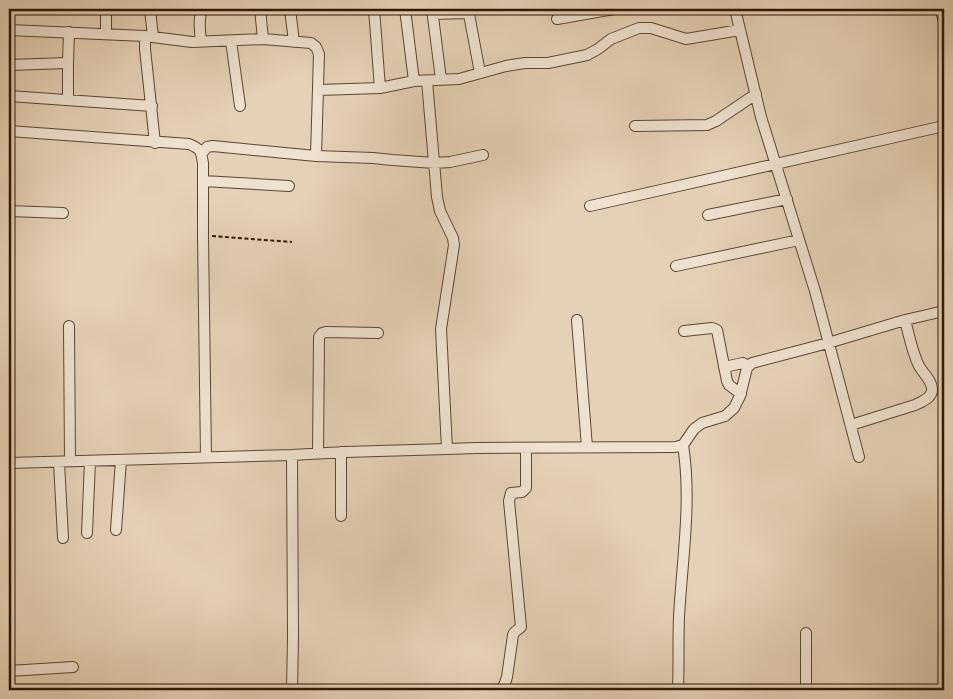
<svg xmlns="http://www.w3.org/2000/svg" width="953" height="699" font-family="Alegreya,serif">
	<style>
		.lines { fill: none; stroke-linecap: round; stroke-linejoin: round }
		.minor-casing { stroke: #5d4630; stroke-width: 12 }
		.path { stroke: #301804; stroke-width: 2; stroke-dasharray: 4 2.5; stroke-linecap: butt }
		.minor { stroke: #eee1cf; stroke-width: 10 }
	</style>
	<rect width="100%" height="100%" fill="#e5d1b5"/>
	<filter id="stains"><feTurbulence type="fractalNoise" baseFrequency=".004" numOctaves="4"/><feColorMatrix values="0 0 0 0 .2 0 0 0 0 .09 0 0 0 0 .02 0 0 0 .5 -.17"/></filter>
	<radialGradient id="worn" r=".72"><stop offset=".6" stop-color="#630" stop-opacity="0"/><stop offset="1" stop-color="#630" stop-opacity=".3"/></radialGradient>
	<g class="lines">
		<g class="minor-casing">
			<path id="minor" d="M150 9 153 37
				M260 9 263 39
				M290 9 294 42
				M374 9 380 88
				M405 9 414 81
				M432 9 441 79
				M468 9 480 73
				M735 9 761 117 815 291 859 457
				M940 9 944 21
				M433 14 468 13
				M557 19 614 9
				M9 30 145 36 192 42 263 39 311 43 316 47 319 54 316 156
				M106 34V9
				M145 36V49L155 143
				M231 41 240 106
				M201 42C200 31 198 19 202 9
				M9 65 68 63
				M427 81 437 197 440 211 453 238 454 245 441 329 447 449
				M318 90 380 88 414 81 459 79 506 66 525 63H548L587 55 598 49 611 39 639 28H651L686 39 740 30
				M9 96 152 106
				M68 100V63L69 32
				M635 126 707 125 716 121 756 94
				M9 131 189 144C201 149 201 151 203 163V236L206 457
				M202 153 207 147 213 146 316 156 373 158 392 160 435 163 450 162 483 155
				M203 181 289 186
				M590 206 944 126
				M9 211 63 213
				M708 215 787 199
				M676 266 799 240
				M577 320 587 447
				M69 326 70 461
				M684 331 712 328 717 330 727 381 729 385 741 394
				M724 367 743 363 746 365 747 368
				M851 425 915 405C921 402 932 398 932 390 933 382 923 373 919 366 912 352 909 335 905 320
				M341 452V516
				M318 453 319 337 322 333 326 332 378 333
				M59 462 63 538
				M9 463 292 455 345 452 447 449 476 448 675 447 683 445 694 429 702 423 725 416 734 408 740 396 747 368 752 363 828 343 905 320 944 311
				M116 530 121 460
				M87 533 90 461
				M9 671 73 667
				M292 690 293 637 292 455
				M501 690 505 683 507 677 513 635C514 631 518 630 521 627L509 501 511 493 522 492 526 488V448
				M678 690C679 666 678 641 679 617 682 560 692 502 683 445
				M806 690V633"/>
		</g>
		<path class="path" d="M212 236 292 242"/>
		<use href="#minor" class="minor"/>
	</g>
	<rect width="953" height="699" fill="none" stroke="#e5d1b5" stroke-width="30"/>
	<rect x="10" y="10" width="933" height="679" fill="none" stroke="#301804" stroke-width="2.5"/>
	<rect x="15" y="15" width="923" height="669" fill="none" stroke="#301804"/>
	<rect width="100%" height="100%" filter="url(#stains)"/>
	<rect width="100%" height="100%" fill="url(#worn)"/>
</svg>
